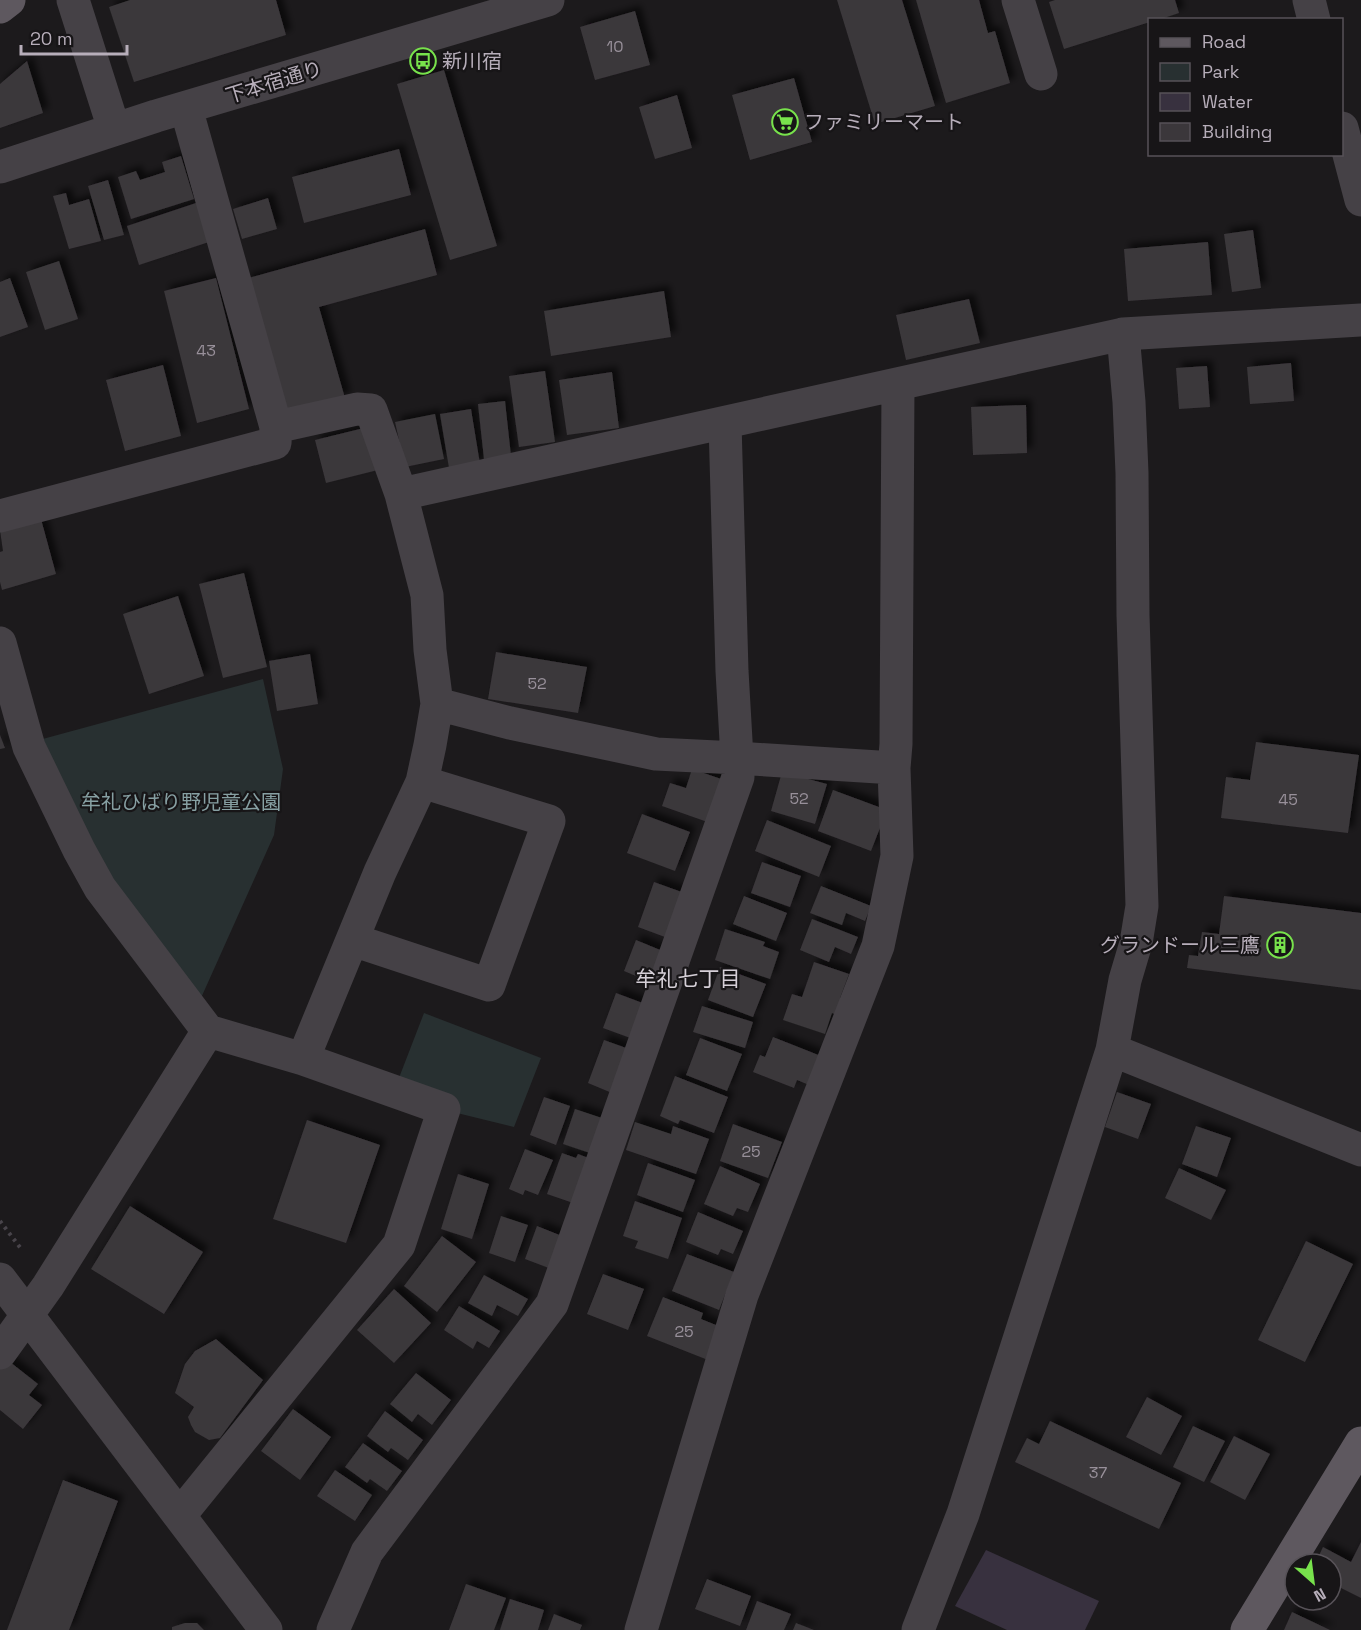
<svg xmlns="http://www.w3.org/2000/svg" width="1361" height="1630" font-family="'Space Grotesk','Noto Sans JP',sans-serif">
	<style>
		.green { fill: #283031 }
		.water { fill: #38313f }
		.building { fill: #3b373b; filter: url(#shadow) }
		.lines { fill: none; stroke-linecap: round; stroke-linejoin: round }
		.path { stroke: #48444a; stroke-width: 4; stroke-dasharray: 3 4.5; stroke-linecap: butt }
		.minor { stroke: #454146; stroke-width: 33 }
		.major { stroke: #5e585f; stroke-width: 33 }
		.labels { text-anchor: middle; stroke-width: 4.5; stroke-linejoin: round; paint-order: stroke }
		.number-label { font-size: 16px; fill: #98909a }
		.poi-label { font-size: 20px; fill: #b7aeba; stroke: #171517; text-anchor: start }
		.street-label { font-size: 20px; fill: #b7aeba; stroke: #171517 }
		.park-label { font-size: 20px; fill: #87a0a3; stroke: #171517 }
		.neighbourhood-label { font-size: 21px; fill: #d5cfd7; stroke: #171517 }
	</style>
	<defs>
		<filter id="shadow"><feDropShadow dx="5.5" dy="-5.5" stdDeviation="3" flood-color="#0009"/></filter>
	</defs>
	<rect width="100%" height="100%" fill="#1c1a1c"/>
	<path class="green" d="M263 679 283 769 274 835 201 998 115 886 39 740Z
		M424 1013 541 1058 514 1127 457 1113 459 1102 397 1083Z"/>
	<path class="water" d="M986 1550 1099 1601 1085 1630H1007L955 1606Z"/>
	<path class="building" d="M130 0H276L286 35 134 82 109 7Z
		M837 0H902L935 106 875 124Z
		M916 0H979L988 33 995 31 1010 83 946 103Z
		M1055 0H1175L1179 13 1158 20H1150V22L1064 49 1049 2Z
		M635 11 650 65 595 80 580 27Z
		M27 61 43 113 0 128V84Z
		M444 70 497 246 450 260 397 84Z
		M794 78 812 142 750 160 732 95Z
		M677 95 692 148 655 159 639 107Z
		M399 149 411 195 304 223 292 177Z
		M181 156 194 199 131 219 118 177 136 171 140 180 165 172 162 162Z
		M108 180 124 235 104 240 88 186Z
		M66 193 69 205 89 199 101 241 69 249 53 196Z
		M268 198 277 229 242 239 233 209Z
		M199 202 212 241 139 265 127 226Z
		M425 229 437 275 319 307 345 398 284 415 245 279Z
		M1253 230 1261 288 1232 292 1224 234Z
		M1208 242 1212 295 1128 301 1124 249Z
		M59 261 78 319 45 330 26 272Z
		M10 278 28 327 0 337V282Z
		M216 278 249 409 197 423 164 291Z
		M664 291 671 337 551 356 544 311Z
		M969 299 980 343 906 360 896 315Z
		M1291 363 1294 401 1250 404 1247 367Z
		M163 365 181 436 125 451 106 380Z
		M1207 366 1210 407 1179 409 1176 368Z
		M545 371 555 442 519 447 509 376Z
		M612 372 619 428 567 435 559 380Z
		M505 401 511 456 484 459 478 404Z
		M1026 405 1027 453 973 455 971 407Z
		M471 409 480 464 449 468 440 414Z
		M435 414 444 459 405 467 395 422Z
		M368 427 378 470 326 483 315 440Z
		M41 519 56 574 2 590 0 582V552L3 551 0 530Z
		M244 573 267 667 223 678 199 584Z
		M178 596 204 676 149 694 123 614Z
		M496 652 587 667 578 713 488 699Z
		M310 654 318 704 277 711 269 661Z
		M0 735 5 748 0 749Z
		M1256 742 1359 755 1348 833 1221 818 1226 777 1250 780Z
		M692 769 730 782 716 825 662 806 670 783 686 788Z
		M782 772 827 784 815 824 771 811Z
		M833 790 887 810 871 851 818 831Z
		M642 814 690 832 675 871 627 853Z
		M767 820 831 846 819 877 755 851Z
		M762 862 801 876 790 907 751 893Z
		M654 882 690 895 673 940 638 927Z
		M821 886 871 906 865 921 846 913 842 925 810 913Z
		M744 896 787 913 776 941 733 924Z
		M1224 896 1361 913V990L1187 968 1189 955 1198 956 1202 932 1219 934Z
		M812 919 858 937 851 954 835 947 829 962 800 950Z
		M725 929 765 942 763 946 779 952 770 979 715 960Z
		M636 940 670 954 657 985 624 971Z
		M814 962 849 974 840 998 842 1017 832 1013 825 1034 783 1020 792 994 802 997Z
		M720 967 766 984 753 1017 708 1000Z
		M616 993 648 1005 636 1040 603 1028Z
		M702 1006 753 1022 745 1048 693 1032Z
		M773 1037 826 1058 814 1087 797 1080 794 1088 753 1072 760 1055 765 1057Z
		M700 1038 742 1054 727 1091 686 1075Z
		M604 1040 629 1049 612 1093 588 1083Z
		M675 1076 728 1097 714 1133 680 1120 678 1124 660 1116Z
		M1117 1092 1151 1104 1138 1139 1105 1127Z
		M544 1097 570 1106 556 1145 530 1135Z
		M575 1109 608 1120 596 1155 563 1144Z
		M307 1120 380 1145 346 1243 273 1219Z
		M635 1122 671 1134 673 1126 709 1139 696 1174 626 1150Z
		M733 1124 782 1142 768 1178 720 1161Z
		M1196 1126 1231 1138 1217 1177 1182 1164Z
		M525 1149 553 1160 538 1195 525 1190 523 1195 509 1189Z
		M562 1153 576 1158 578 1154 594 1160 579 1205 547 1194Z
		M648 1163 695 1180 683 1212 637 1195Z
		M720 1166 760 1184 748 1212 737 1208 733 1216 704 1204Z
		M1179 1168 1226 1190 1211 1220 1165 1198Z
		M458 1174 489 1184 472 1239 441 1229Z
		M635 1201 682 1218 668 1259 635 1248 638 1241 623 1236Z
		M130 1206 203 1252 164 1314 91 1269Z
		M698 1212 743 1231 733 1254 721 1249 718 1255 686 1242Z
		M501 1216 528 1225 515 1262 489 1253Z
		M537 1226 567 1238 554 1270 525 1259Z
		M442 1236 476 1262 437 1312 404 1286Z
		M1306 1241 1353 1264 1305 1362 1258 1340Z
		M687 1254 734 1272 719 1310 672 1291Z
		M603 1274 644 1289 628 1330 587 1314Z
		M484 1275 528 1299 518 1316 497 1305 492 1316 468 1303Z
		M394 1289 431 1323 394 1363 357 1330Z
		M663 1297 703 1313 701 1319 721 1327 708 1360 647 1336Z
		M459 1306 500 1331 489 1348 477 1341 473 1349 444 1330Z
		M216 1339 263 1380 220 1438 209 1440 195 1432 191 1425 188 1417 194 1407 175 1393 185 1364 195 1351Z
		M5 1358 38 1384 29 1395 42 1405 23 1429 0 1410V1364Z
		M416 1373 451 1400 432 1425 418 1414 412 1422 390 1404Z
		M1147 1397 1182 1416 1161 1455 1126 1437Z
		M293 1409 331 1437 300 1480 261 1451Z
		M385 1411 423 1440 408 1460 391 1448 388 1452 367 1436Z
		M1050 1421 1181 1483 1159 1529 1015 1462 1027 1438 1039 1444Z
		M1193 1426 1225 1441 1204 1482 1173 1467Z
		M1234 1436 1270 1454 1245 1500 1210 1482Z
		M363 1443 402 1471 387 1491 370 1479 367 1483 345 1467Z
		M335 1470 372 1495 355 1521 317 1496Z
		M63 1480 118 1501 69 1630H7Z
		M1361 1542V1598L1331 1583V1564H1315L1323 1547 1351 1562Z
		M707 1579 751 1596 740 1626 695 1609Z
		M466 1584 506 1598 494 1630H449Z
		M510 1599 544 1610 538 1630H500Z
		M757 1601 791 1614 784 1630H746Z
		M1292 1612 1330 1630H1284Z
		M554 1614 582 1625 580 1630H548Z
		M185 1623H197L204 1630H172V1627Z
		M796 1623 814 1630H793Z"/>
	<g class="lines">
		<path class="path" d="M0 1221 22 1250"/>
		<path class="minor" d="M73 0 114 129
			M1018 0 1041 74
			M1309 0 1314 20
			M186 108 276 427 357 409 371 410 401 494
			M1342 128 1361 200
			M0 167 156 116 548 0
			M725 423 732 671 737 758 894 768
			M0 516 275 443 276 427
			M0 643 29 747 79 850 100 888 208 1031
			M353 940 489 985 549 821 422 782
			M1112 1050 1361 1150
			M0 1279 266 1630
			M0 1353 48 1286 208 1031 303 1059 380 872 422 782 430 745 437 704 430 650 427 595 401 494 1123 334 1361 320
			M180 1515 399 1245 444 1109 303 1059
			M333 1630 367 1552 552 1304 738 777 737 758 656 754 510 723 437 704
			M641 1630 742 1295 878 946 897 856 894 768 896 744 898 384
			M918 1630 963 1514 1112 1050 1125 980 1136 943 1142 906 1133 615 1132 473 1129 402 1123 334"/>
		<path class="major" d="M0 7 9 0
			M1247 1630 1361 1443"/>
	</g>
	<defs>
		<g id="bus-ring" transform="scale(1.35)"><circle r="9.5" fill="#171517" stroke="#78e24c" stroke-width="1.5"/><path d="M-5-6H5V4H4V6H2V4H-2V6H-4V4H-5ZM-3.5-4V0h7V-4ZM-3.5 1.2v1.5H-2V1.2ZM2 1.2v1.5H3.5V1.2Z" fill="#78e24c"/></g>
		<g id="supermarket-ring" transform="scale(1.35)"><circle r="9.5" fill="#171517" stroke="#78e24c" stroke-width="1.5"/><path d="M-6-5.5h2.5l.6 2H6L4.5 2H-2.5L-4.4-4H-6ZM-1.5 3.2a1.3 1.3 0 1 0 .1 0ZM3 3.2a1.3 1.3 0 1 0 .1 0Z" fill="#78e24c"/></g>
		<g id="building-ring" transform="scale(1.35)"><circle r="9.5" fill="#171517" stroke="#78e24c" stroke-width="1.5"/><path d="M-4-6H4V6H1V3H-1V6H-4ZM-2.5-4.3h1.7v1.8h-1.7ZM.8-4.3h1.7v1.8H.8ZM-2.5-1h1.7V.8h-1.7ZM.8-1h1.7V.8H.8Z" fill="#78e24c"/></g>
	</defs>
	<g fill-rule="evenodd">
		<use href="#bus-ring" x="423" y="61"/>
		<use href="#supermarket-ring" x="785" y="122"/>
		<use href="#building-ring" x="1280" y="945"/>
	</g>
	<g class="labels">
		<g class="number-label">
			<text x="615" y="52">10</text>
			<text x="206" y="356">43</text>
			<text x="537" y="689">52</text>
			<text x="799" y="804">52</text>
			<text x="1288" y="805">45</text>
			<text x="751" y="1157">25</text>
			<text x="684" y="1337">25</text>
			<text x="1098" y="1478">37</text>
		</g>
		<g class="poi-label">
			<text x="442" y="68">新川宿</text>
			<text x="804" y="129">ファミリーマート</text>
			<text x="1260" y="952" text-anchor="end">グランドール三鷹</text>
		</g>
		<g class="street-label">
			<text transform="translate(274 82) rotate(-17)" y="7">下本宿通り</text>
		</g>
		<g class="park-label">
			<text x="181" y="809">牟礼ひばり野児童公園</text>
		</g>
		<g class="neighbourhood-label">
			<text x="688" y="986">牟礼七丁目</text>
		</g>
	</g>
	<rect x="1148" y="18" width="195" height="138" fill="#171517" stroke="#575258" stroke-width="1.5"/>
	<rect x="1160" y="38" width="30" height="9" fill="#5e585f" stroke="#575258" stroke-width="1.5"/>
	<text x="1202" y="48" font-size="18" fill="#b7aeba">Road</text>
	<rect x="1160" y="63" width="30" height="18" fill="#283031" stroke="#575258" stroke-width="1.5"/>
	<text x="1202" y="78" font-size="18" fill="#b7aeba">Park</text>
	<rect x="1160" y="93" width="30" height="18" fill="#38313f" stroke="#575258" stroke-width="1.5"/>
	<text x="1202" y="108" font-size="18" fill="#b7aeba">Water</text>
	<rect x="1160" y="123" width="30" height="18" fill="#3b373b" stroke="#575258" stroke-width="1.5"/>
	<text x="1202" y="138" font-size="18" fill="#b7aeba">Building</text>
	<g transform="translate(1313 1582) rotate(152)"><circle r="28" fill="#171517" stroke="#575258" stroke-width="1.5"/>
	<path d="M0-4.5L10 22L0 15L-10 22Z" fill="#78e24c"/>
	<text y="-9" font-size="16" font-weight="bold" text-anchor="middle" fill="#b7aeba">N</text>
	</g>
	<path d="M21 45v9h106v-9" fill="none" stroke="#b7aeba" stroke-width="3"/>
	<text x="30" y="45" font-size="18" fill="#b7aeba" stroke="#171517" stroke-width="4.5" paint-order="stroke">20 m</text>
</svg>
